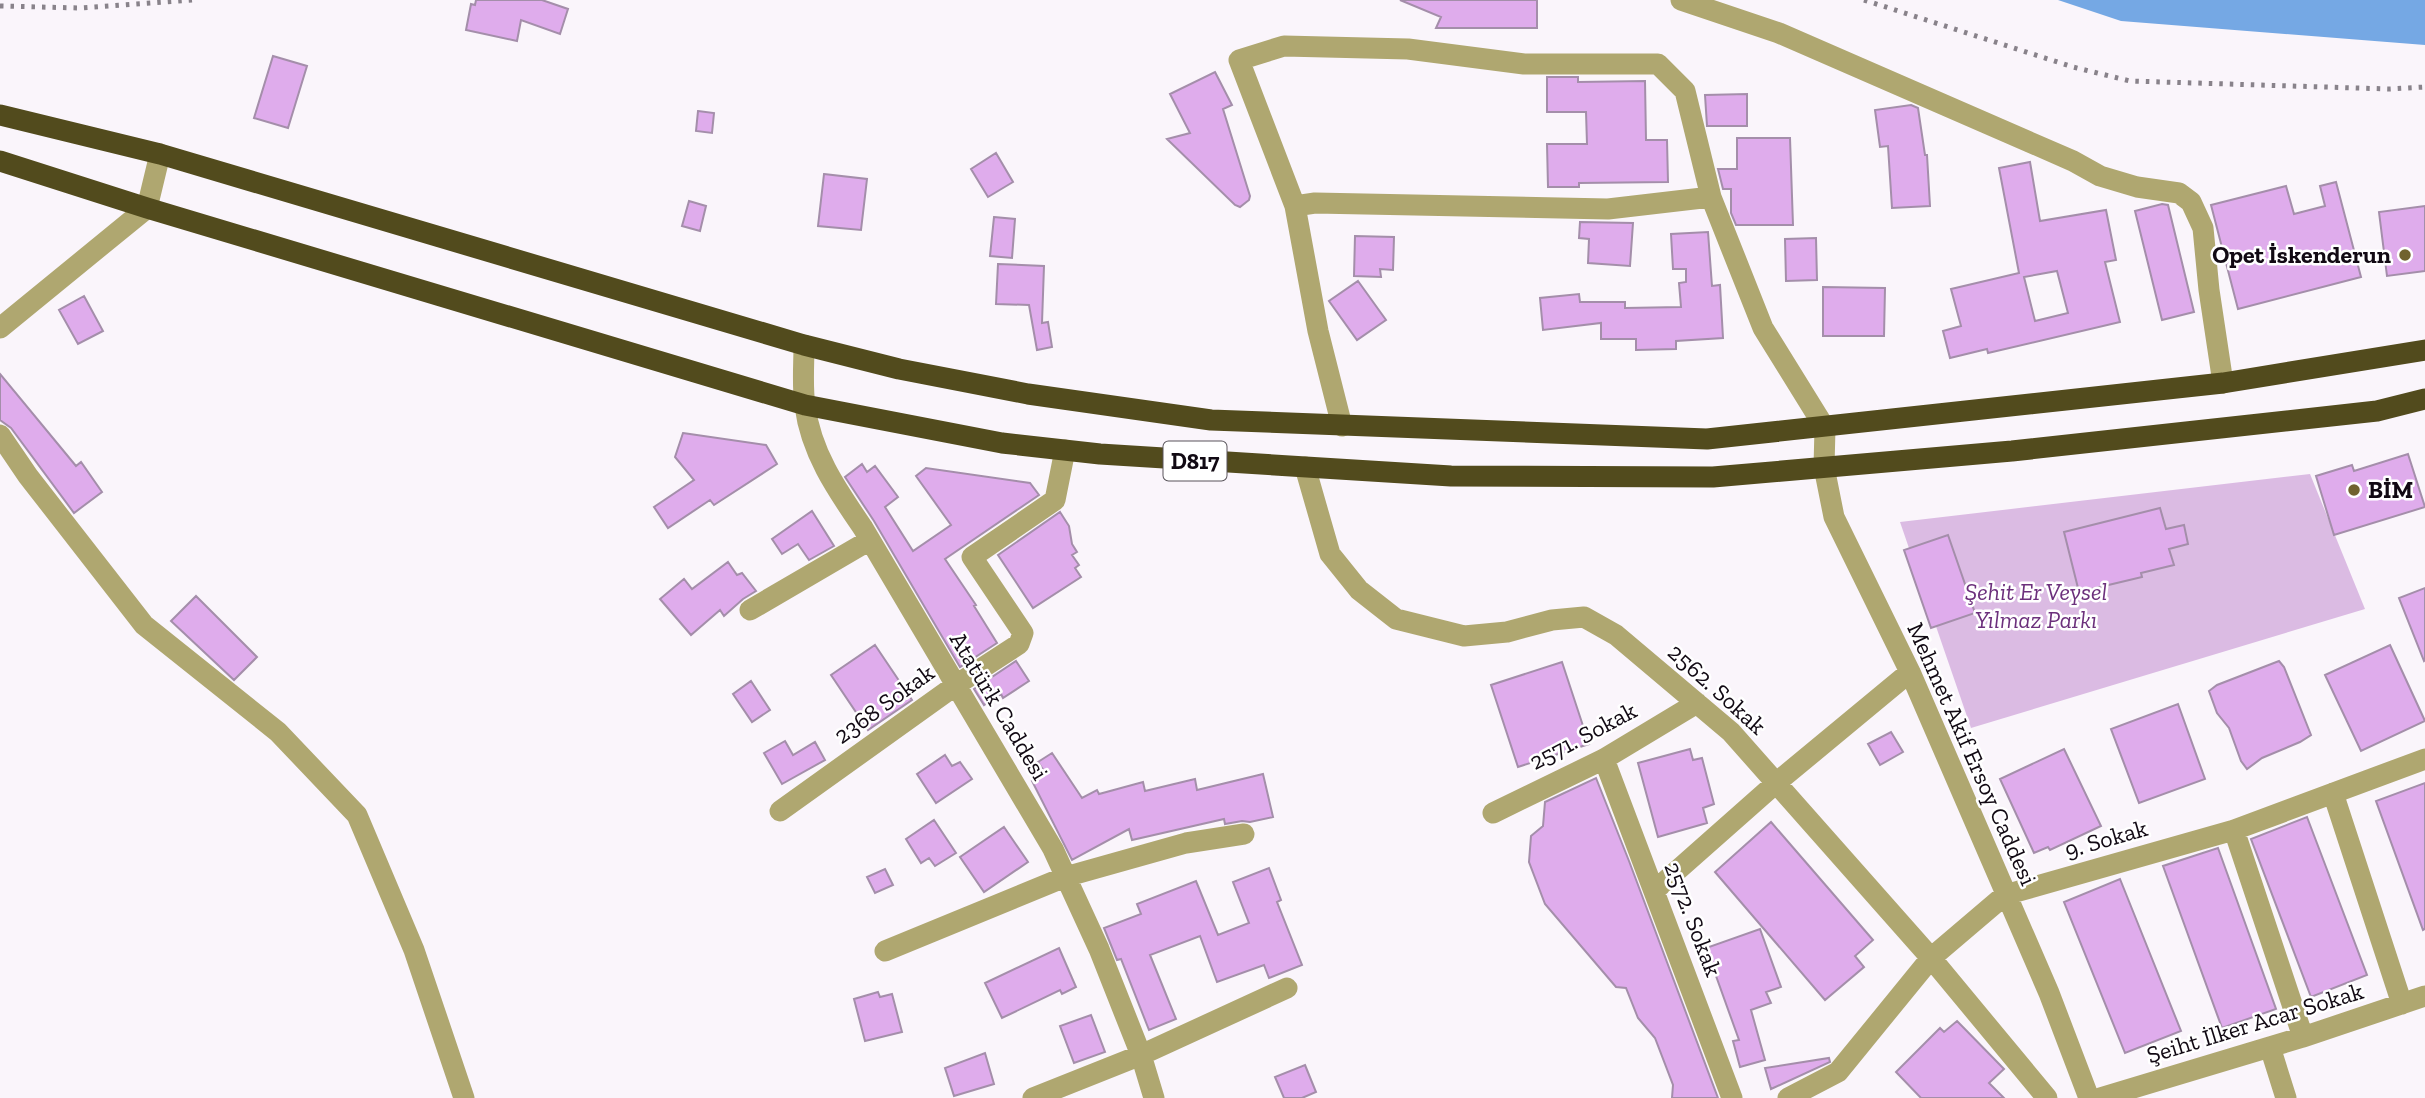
<svg xmlns="http://www.w3.org/2000/svg" width="2425" height="1098" font-family="'Zilla Slab',serif">
	<style>
		.green { fill: #dbbbe3 }
		.water { fill: #75a8e4 }
		.building { fill: #dfacec; stroke: #a48eaa; stroke-width: 2; fill-rule: evenodd }
		.lines { fill: none; stroke-linecap: round; stroke-linejoin: round }
		.minor { stroke: #afa770; stroke-width: 21 }
		.highway { stroke: #524b1d; stroke-width: 21 }
		.rail { stroke: #88828a; stroke-width: 5; stroke-dasharray: 3.5 7; stroke-linecap: butt }
		.poi-dot { fill: #70622f; stroke: #fff; stroke-width: 2.5 }
		.labels { text-anchor: middle; stroke-width: 5; stroke-linejoin: round; paint-order: stroke }
		.shield { fill: #fff; stroke: #58535a; stroke-width: 2 }
		.shield-label { font-size: 23px; font-weight: bold; fill: #110913 }
		.poi-label { font-size: 24px; font-weight: bold; fill: #110913; stroke: #fff; text-anchor: end }
		.park-label { font-size: 24px; font-style: italic; fill: #6c307c; stroke: #fff }
		.street-label { font-size: 24px; fill: #110913; stroke: #fff }
	</style>
	<rect width="100%" height="100%" fill="#faf5fb"/>
	<path class="green" d="M2310 474 2365 609 1971 728 1900 522Z"/>
	<path class="water" d="M2058 0H2425V45L2121 21Z"/>
	<path class="building" d="M476 0H542L568 9 560 34 521 20 517 41 466 30 471 4 475 5Z
		M1400 0H1537V28H1436L1441 17Z
		M273 56 307 66 288 128 254 118Z
		M1215 72 1232 105 1223 109 1250 196 1249 200 1240 207 1235 205 1167 139 1190 133 1170 94Z
		M1547 77H1578V82L1645 81 1646 140H1667L1668 182 1579 183V187H1548L1547 144H1587L1586 112H1547Z
		M1747 94V126H1707L1705 95Z
		M1911 105 1918 108 1925 155H1927L1930 206 1892 208 1888 146 1880 147 1875 110Z
		M698 111 714 113 712 133 696 131Z
		M1737 138H1790L1793 225H1736L1731 213V189H1723L1718 169H1737Z
		M996 153 1013 182 988 197 971 169Z
		M2030 162 2040 221 2106 210 2116 260 2105 262 2120 322 1988 353 1987 349 1950 358 1943 331 1961 326 1951 289 2019 273 1999 168ZM2057 271 2068 313 2035 321 2024 277Z
		M824 174 867 179 861 230 818 226Z
		M2336 182 2361 277 2238 309 2211 205 2286 186 2294 214 2325 206 2320 186Z
		M689 201 706 206 700 231 682 226Z
		M2162 204 2168 205 2194 312 2162 320 2135 211Z
		M2425 206V271L2387 276 2379 212Z
		M994 217 1015 219 1012 258 990 256Z
		M1580 222 1633 223 1630 266 1588 263 1589 239 1579 238Z
		M1708 232 1712 286 1720 285 1723 338 1676 341V349L1636 350V339H1601V323L1543 330 1540 298 1579 294 1580 302H1625V308L1681 307 1679 283 1686 282V269H1673L1671 234Z
		M1355 236 1394 237 1393 270 1380 269 1381 277 1354 276Z
		M1816 238 1817 280 1786 281 1785 239Z
		M998 264 1044 266 1042 323 1048 322 1052 347 1037 350 1029 305 996 304Z
		M1358 281 1386 320 1357 340 1329 301Z
		M1823 287 1885 288 1884 336H1823Z
		M84 296 103 331 78 344 59 310Z
		M0 374 76 466 81 462 102 492 74 513 11 428 0 420Z
		M683 433 766 445 777 464 714 505 710 500 668 528 654 507 694 480 675 457Z
		M2408 454 2425 507 2334 535 2316 476 2352 465 2354 471Z
		M862 464 867 472 875 466 898 497 885 507 913 551 951 525 916 476 926 468 1030 483 1039 495 945 559 976 605 974 606 997 643 960 667 874 521 845 477Z
		M2160 508 2166 529 2184 525 2188 544 2169 549 2174 565 2141 573 2142 577 2079 592 2064 532Z
		M812 511 834 546 809 560 798 544 782 554 772 539Z
		M1060 512 1069 526 1072 544 1077 552 1072 555 1079 565 1075 568 1081 577 1033 608 998 555Z
		M1948 535 1975 613 1931 628 1904 550Z
		M728 562 737 575 742 573 756 591 743 599 724 616 720 610 691 635 660 599 684 579 692 589Z
		M2425 588V660L2424 661 2399 598Z
		M196 596 257 657 234 680 171 621Z
		M875 645 912 700 868 730 831 675Z
		M2390 645 2425 721 2361 751 2325 675Z
		M1016 661 1029 681 1003 698 1001 694 984 705 974 689Z
		M2279 661 2284 667 2311 735 2300 742 2262 758 2247 769 2241 761 2229 728 2217 713 2209 691 2217 685Z
		M1562 662 1589 744 1518 767 1491 685Z
		M751 681 770 710 752 722 733 694Z
		M2178 704 2205 779 2139 803 2111 729Z
		M1891 732 1903 752 1880 765 1868 744Z
		M785 741 793 755 815 742 825 760 782 784 764 753Z
		M1690 749 1693 760 1702 758 1714 804 1703 808 1707 823 1658 837 1638 763Z
		M2064 749 2101 826 2050 850 2048 847 2034 853 2000 779Z
		M1052 753 1082 798 1097 790 1099 794 1143 782 1145 791 1195 779 1197 790 1263 774 1273 817 1250 822 1242 821 1225 824 1224 819 1132 840 1129 829 1072 860 1032 781 1046 774 1038 762Z
		M945 755 952 766 960 762 972 779 936 803 917 774Z
		M1596 778 1629 861 1718 1098H1672L1673 1085 1655 1038 1638 1018 1626 988 1616 987 1545 904 1529 862 1531 836 1543 826 1545 802Z
		M2425 783V929L2423 930 2376 801Z
		M2307 817 2367 975 2311 997 2251 839Z
		M934 820 956 853 935 866 929 858 921 863 906 839Z
		M1771 822 1873 940 1855 956 1864 967 1825 1000 1715 872Z
		M1004 827 1028 862 984 892 960 857Z
		M2218 848 2276 1009 2222 1028 2163 866Z
		M1269 868 1281 900 1277 902 1302 965 1269 978 1264 965 1217 982 1200 936 1150 955 1176 1019 1149 1030 1121 959 1117 960 1104 928 1141 914 1137 904 1196 881 1218 935 1249 923 1233 882Z
		M885 869 893 885 875 893 867 877Z
		M2120 879 2181 1031 2125 1053 2064 902Z
		M1760 929 1781 987 1766 992 1771 1003 1751 1010 1765 1060 1740 1067 1733 1041 1739 1040 1706 948Z
		M1059 948 1076 987 1062 994 1060 990 1002 1018 985 983Z
		M878 992 880 997 892 994 902 1032 865 1041 854 999Z
		M1091 1015 1105 1052 1074 1063 1060 1026Z
		M1957 1021 2004 1069 1989 1083 2004 1098H1921L1896 1072 1940 1028 1944 1032Z
		M985 1053 994 1084 954 1096 945 1068Z
		M1829 1058 1830 1062 1771 1089 1765 1068Z
		M1305 1065 1316 1092 1302 1098H1284L1275 1077Z"/>
	<g class="lines">
		<path class="minor" d="M1681 0 1779 33 2073 161 2100 176 2137 187 2179 193 2191 202 2203 228 2209 290 2223 383
			M1295 206 1239 60 1284 46 1408 49 1524 64H1658L1685 91 1711 197
			M0 328 147 208 160 154
			M804 345C804 365 802 386 805 406 811 453 837 490 863 528L1053 849 1099 949 1141 1055 1154 1098
			M1342 426 1318 331 1295 206 1315 203 1608 209 1711 197 1763 328 1825 428 1824 467 1834 517 1910 672 2049 993 2089 1098
			M0 435 28 476 144 625 278 732 357 815 414 950 464 1098
			M1305 467 1330 554 1359 590 1396 619 1464 636 1507 632 1552 620 1584 617 1616 635 1731 732 1931 958 2047 1098
			M750 610 870 540
			M1604 759 1732 1098
			M2333 793 2402 1004
			M780 811 956 685 1019 644 1023 633 972 557 1055 500 1065 450
			M1493 813 1604 759 1697 703
			M2234 830 2303 1037
			M1654 891 1776 783 1910 672
			M885 951 1065 877 1186 843 1244 834
			M2270 1047 2286 1098
			M1033 1098 1141 1055 1287 988
			M1788 1098 1838 1072 1931 958 2005 895 2234 830 2425 759
			M2100 1098 2303 1037 2425 996"/>
		<path class="highway" d="M0 115 160 154 804 345 899 369 1028 394 1211 420 1707 439 2223 383 2425 350
			M0 161 147 208 805 405 1002 443 1100 454 1451 476 1713 477 2012 451 2377 411 2425 399"/>
		<path class="rail" d="M1864 0 2073 67 2130 81 2389 89 2425 87
			M0 6 80 8 192 0"/>
	</g>
	<g class="poi-dot">
		<circle cx="2405" cy="255" r="7"/>
		<circle cx="2354" cy="490" r="7"/>
	</g>
	<g class="labels">
		<rect class="shield" x="1163.5" y="441.5" width="63" height="39" rx="5"/>
		<g class="shield-label">
			<text x="1195" y="469">D817</text>
		</g>
		<g class="poi-label">
			<text x="2391" y="263">Opet İskenderun</text>
			<text x="2368" y="498" text-anchor="start">BİM</text>
		</g>
		<g class="park-label">
			<text x="2036" y="600">Şehit Er Veysel<tspan x="2036" dy="28">Yılmaz Parkı</tspan></text>
		</g>
		<g class="street-label">
			<text transform="translate(1717 689) rotate(42)" y="8">2562. Sokak</text>
			<text transform="translate(884 704) rotate(-36)" y="8">2368 Sokak</text>
			<text transform="translate(999 706) rotate(59)" y="8">Atatürk Caddesi</text>
			<text transform="translate(1583 736) rotate(-28)" y="8">2571. Sokak</text>
			<text transform="translate(1972 754) rotate(66)" y="8">Mehmet Akif Ersoy Caddesi</text>
			<text transform="translate(2106 839) rotate(-16)" y="8">9. Sokak</text>
			<text transform="translate(1693 919) rotate(69)" y="8">2572. Sokak</text>
			<text transform="translate(2255 1023) rotate(-17)" y="8">Şeiht İlker Acar Sokak</text>
		</g>
	</g>
</svg>
